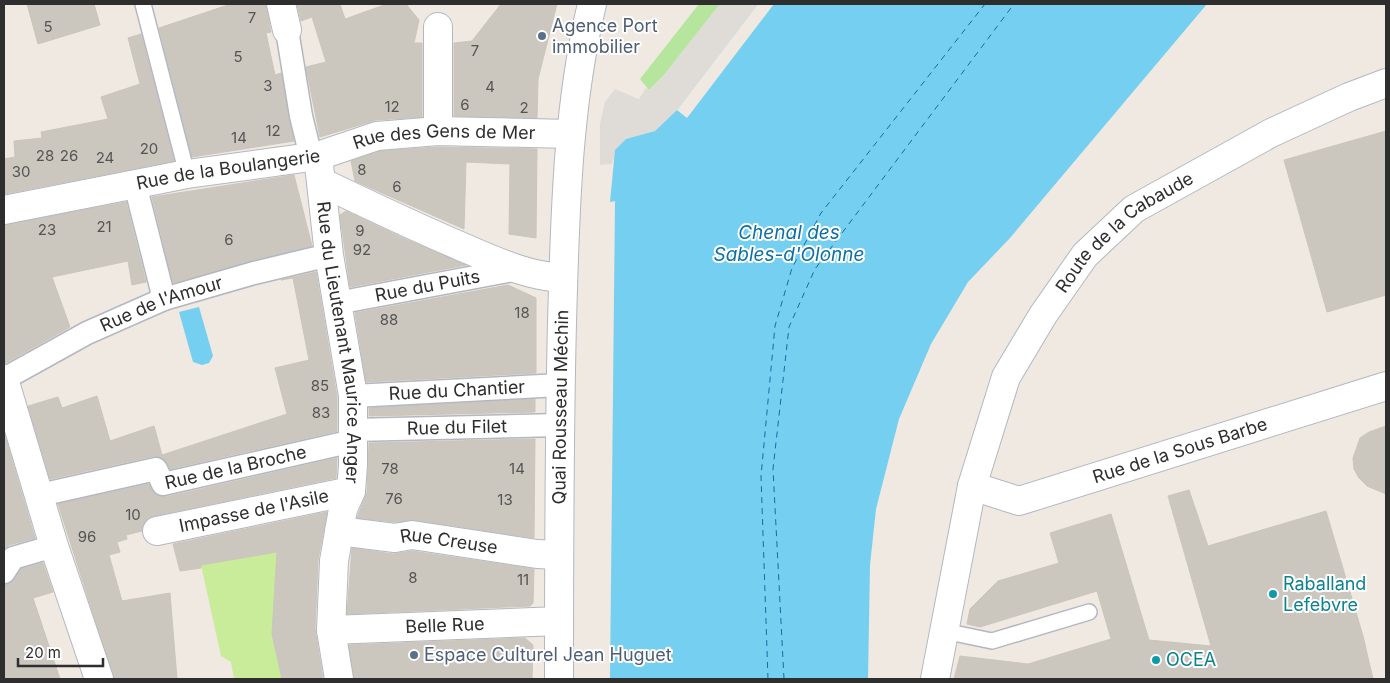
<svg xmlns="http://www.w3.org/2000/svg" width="1390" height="683" font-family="Inter,sans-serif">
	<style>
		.green { fill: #b6e59e }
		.pitch { fill: #c9ec9a }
		.plaza { fill: #dfdcd8 }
		.water { fill: #75cff0 }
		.pier { fill: #efe9e1 }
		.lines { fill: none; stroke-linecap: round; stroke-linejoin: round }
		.ferry { stroke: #0d6fa3; stroke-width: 1; stroke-dasharray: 6 5; stroke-linecap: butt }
		.building { fill: #cbc7bf; stroke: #cbc5ba }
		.service-casing { stroke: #b4b7c1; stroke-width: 18 }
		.pedestrian-casing { stroke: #b4b7c1; stroke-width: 25 }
		.minor-casing { stroke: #b4b7c1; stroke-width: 30 }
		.tertiary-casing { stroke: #b4b7c1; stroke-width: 30 }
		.service { stroke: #fff; stroke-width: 15 }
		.pedestrian { stroke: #fff; stroke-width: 22 }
		.minor { stroke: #fff; stroke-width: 28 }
		.tertiary { stroke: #fff; stroke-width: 28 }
		.service-dot { fill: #5c6f8a; stroke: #fff; stroke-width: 2 }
		.culture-dot { fill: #0f9aa8; stroke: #fff; stroke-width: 2 }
		.labels { text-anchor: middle; stroke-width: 4; stroke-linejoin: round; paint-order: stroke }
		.number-label { font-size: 15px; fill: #555452 }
		.service-label { font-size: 18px; fill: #4e5e75; stroke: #fff; text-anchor: start }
		.street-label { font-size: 18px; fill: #2e2e2e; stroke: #fff }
		.culture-label { font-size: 18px; fill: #0d838f; stroke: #fff; text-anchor: start }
		.water-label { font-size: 19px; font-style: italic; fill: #0d6fa3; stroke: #fff }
	</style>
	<rect width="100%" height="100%" fill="#efe9e1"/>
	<path class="green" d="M699 4H720L664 75 649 90 640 79Z"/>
	<path class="pitch" d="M277 552 272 634 282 679H234L231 662 221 656 201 565Z"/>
	<path class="plaza" d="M720 4H758L677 110 655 131 638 136 613 160 612 164 600 165V124L605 102 615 89 639 99 646 88 649 90 664 75Z"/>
	<path class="water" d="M758 4H1207L1010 238 968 282 931 344 899 419 876 509 870 565 868 679H610L615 201 610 202 615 150 626 139 655 131 677 110Z
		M199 307 213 356 209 363 202 365 193 362 179 312Z"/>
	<path class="pier" d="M758 4H774L687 118 677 110Z"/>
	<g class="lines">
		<path class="ferry" d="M768 679 761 476 775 326 792 268 821 213 985 4
			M784 679 773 469 789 327 815 269 1014 4"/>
	</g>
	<path class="building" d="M27 4H94L100 25 38 44Z
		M231 4H266L271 32 266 33 275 75 281 73 294 141 192 157 159 28Z
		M297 4H340L345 19 387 4H406L419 20 414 43H422V117L376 120 320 137 306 67 326 62 312 17 301 21Z
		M501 4H557L538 79 537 118 454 116V43L472 41Z
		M141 34 174 161 4 194V159L15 157 14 141 42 138 41 132 108 119 101 97 140 84 128 38Z
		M1386 131V295L1327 312 1284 160Z
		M438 147 537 149 536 238 509 234 510 164 466 162 464 229 355 181 351 161 380 151Z
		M294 175 312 246 173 283 152 197Z
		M126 202 146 282 132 285 128 261 52 277 70 327 4 364V225Z
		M346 211 401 237 466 265 350 287 340 215Z
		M316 272 337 397V431L170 469 164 459 154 456 50 479 28 406 58 397 62 408 97 396 110 441 154 426 162 455 287 414 275 368 309 360 293 278 281 280Z
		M508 285 536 298V373L366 382 355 313Z
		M535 399V412L369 416V408Z
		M1386 426V494L1367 486 1359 478 1354 469 1353 458 1360 438 1369 432Z
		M4 433 35 538 9 545 4 549Z
		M535 439 534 538 414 520 395 522 357 518 367 492 369 443Z
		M337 458 336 478 154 516 146 520 142 531 126 535 127 539 117 542 120 552 109 555 122 601 170 593 177 679H114L58 504 149 484 155 494 166 497Z
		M1189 490 1208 546 1326 511 1363 636 1373 679H954L960 656 1028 664 1111 639 1097 591 980 627 967 624 970 609 998 581 1059 563 1050 533 1111 514 1149 640 1211 646 1168 496Z
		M327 512 318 560 315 629 323 679H282L272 634 277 552 201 565V568L180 571 173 544Z
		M352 548 393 554 412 551 534 569 533 603 530 606 347 614Z
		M43 563 53 592 33 598 60 679H4V585L10 583 21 569Z
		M525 638 533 645 532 679H354L349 645Z"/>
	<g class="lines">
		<g class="service-casing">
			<path id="service" d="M143 4 187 174
				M944 631 992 641 1089 612"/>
		</g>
		<g class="pedestrian-casing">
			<g id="pedestrian">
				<path d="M287 30 301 116 311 157"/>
				<path d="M135 184 164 299"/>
				<path id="s1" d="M337 303 518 269"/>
				<path id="s2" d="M4 379 87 333 164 299 254 273 329 255"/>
				<path id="s3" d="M353 396 560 385"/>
				<path id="s4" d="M353 430 560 425"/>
				<path id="s5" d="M40 495 156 469 163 484 353 441"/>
				<path d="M4 572 13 558 54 546"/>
			</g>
		</g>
		<g class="minor-casing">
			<g id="minor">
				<path d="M281 4 287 30"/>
				<path d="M438 27V131"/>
				<path id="s6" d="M318 156 329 255 353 396V465L351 491 343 509 334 561 331 630 339 679"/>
				<path d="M321 182C367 204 413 226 460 246 493 260 526 276 562 278"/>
				<path id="s7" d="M4 210 187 174 318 156 377 136 438 131 571 134"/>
				<path d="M4 379 54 546 99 679"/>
				<path id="s8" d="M972 486 1019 501 1386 386"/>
				<path id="s9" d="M157 531 351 491"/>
				<path id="s10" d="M339 531 395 538 412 535 537 554 558 555"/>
				<path id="s11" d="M331 630 559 621"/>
				<path id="s12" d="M935 679 972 486 1006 377 1043 315 1085 255 1134 209 1271 133 1349 97 1386 83"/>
			</g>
		</g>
		<g class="tertiary-casing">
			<g id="tertiary">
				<path id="s13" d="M559 679C559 561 559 442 562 323 565 217 567 108 592 4"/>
			</g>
		</g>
		<use href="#service" class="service"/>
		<use href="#pedestrian" class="pedestrian"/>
		<use href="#minor" class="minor"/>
		<use href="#tertiary" class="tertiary"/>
	</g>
	<g class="service-dot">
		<circle cx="542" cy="36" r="5"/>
		<circle cx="414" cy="655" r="5"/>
	</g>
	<g class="culture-dot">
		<circle cx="1273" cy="594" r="5"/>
		<circle cx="1156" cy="660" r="5"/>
	</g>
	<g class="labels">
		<g class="number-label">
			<text x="252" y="23">7</text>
			<text x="48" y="32">5</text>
			<text x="475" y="56">7</text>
			<text x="238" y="62">5</text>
			<text x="268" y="91">3</text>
			<text x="490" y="92">4</text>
			<text x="465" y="110">6</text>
			<text x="392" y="112">12</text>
			<text x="524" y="113">2</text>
			<text x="273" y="136">12</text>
			<text x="239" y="143">14</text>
			<text x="149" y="154">20</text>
			<text x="45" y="161">28</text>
			<text x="69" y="161">26</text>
			<text x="105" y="163">24</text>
			<text x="362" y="175">8</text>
			<text x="21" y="177">30</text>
			<text x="397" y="192">6</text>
			<text x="104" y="232">21</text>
			<text x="47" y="235">23</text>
			<text x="360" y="236">9</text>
			<text x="229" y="245">6</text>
			<text x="362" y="255">92</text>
			<text x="522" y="318">18</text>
			<text x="389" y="325">88</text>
			<text x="320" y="391">85</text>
			<text x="321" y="418">83</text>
			<text x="390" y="474">78</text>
			<text x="517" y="474">14</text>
			<text x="394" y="504">76</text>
			<text x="505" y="505">13</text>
			<text x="133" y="520">10</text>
			<text x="87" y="542">96</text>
			<text x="413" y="583">8</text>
			<text x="523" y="585">11</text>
		</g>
		<g class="service-label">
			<text x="552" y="32">Agence Port<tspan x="552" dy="21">immobilier</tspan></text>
			<text x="424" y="661">Espace Culturel Jean Huguet</text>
		</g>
		<g class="street-label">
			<text dy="6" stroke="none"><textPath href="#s7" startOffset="448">Rue des Gens de Mer</textPath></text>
			<text dy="6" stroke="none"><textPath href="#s7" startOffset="228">Rue de la Boulangerie</textPath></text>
			<text dy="6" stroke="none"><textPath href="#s12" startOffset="501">Route de la Cabaude</textPath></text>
			<text dy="6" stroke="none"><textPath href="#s1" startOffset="92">Rue du Puits</textPath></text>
			<text dy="6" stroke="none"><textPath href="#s2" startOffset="175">Rue de l'Amour</textPath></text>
			<text dy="6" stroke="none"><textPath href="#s6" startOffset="188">Rue du Lieutenant Maurice Anger</textPath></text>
			<text dy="6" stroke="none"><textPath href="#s3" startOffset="104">Rue du Chantier</textPath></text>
			<text dy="6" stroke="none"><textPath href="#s13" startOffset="272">Quai Rousseau Méchin</textPath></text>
			<text dy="6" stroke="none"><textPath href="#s4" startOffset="104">Rue du Filet</textPath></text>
			<text dy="6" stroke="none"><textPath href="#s8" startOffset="218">Rue de la Sous Barbe</textPath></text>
			<text dy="6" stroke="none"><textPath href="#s5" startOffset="210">Rue de la Broche</textPath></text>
			<text dy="6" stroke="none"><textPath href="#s9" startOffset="99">Impasse de l'Asile</textPath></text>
			<text dy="6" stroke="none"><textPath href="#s10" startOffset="111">Rue Creuse</textPath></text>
			<text dy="6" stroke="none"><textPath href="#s11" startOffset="114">Belle Rue</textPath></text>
		</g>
		<g class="culture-label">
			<text x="1283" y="590">Raballand<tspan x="1283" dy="21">Lefebvre</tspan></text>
			<text x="1166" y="666">OCEA</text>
		</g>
		<g class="water-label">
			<text x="789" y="239">Chenal des<tspan x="789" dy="22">Sables-d'Olonne</tspan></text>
		</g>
	</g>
	<rect width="1390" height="683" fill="none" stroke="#2e2e2e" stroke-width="10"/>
	<path d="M18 658v8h85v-8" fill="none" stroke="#2e2e2e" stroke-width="2.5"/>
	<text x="25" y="658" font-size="15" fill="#2e2e2e" stroke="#ffffff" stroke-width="4" paint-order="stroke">20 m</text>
</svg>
